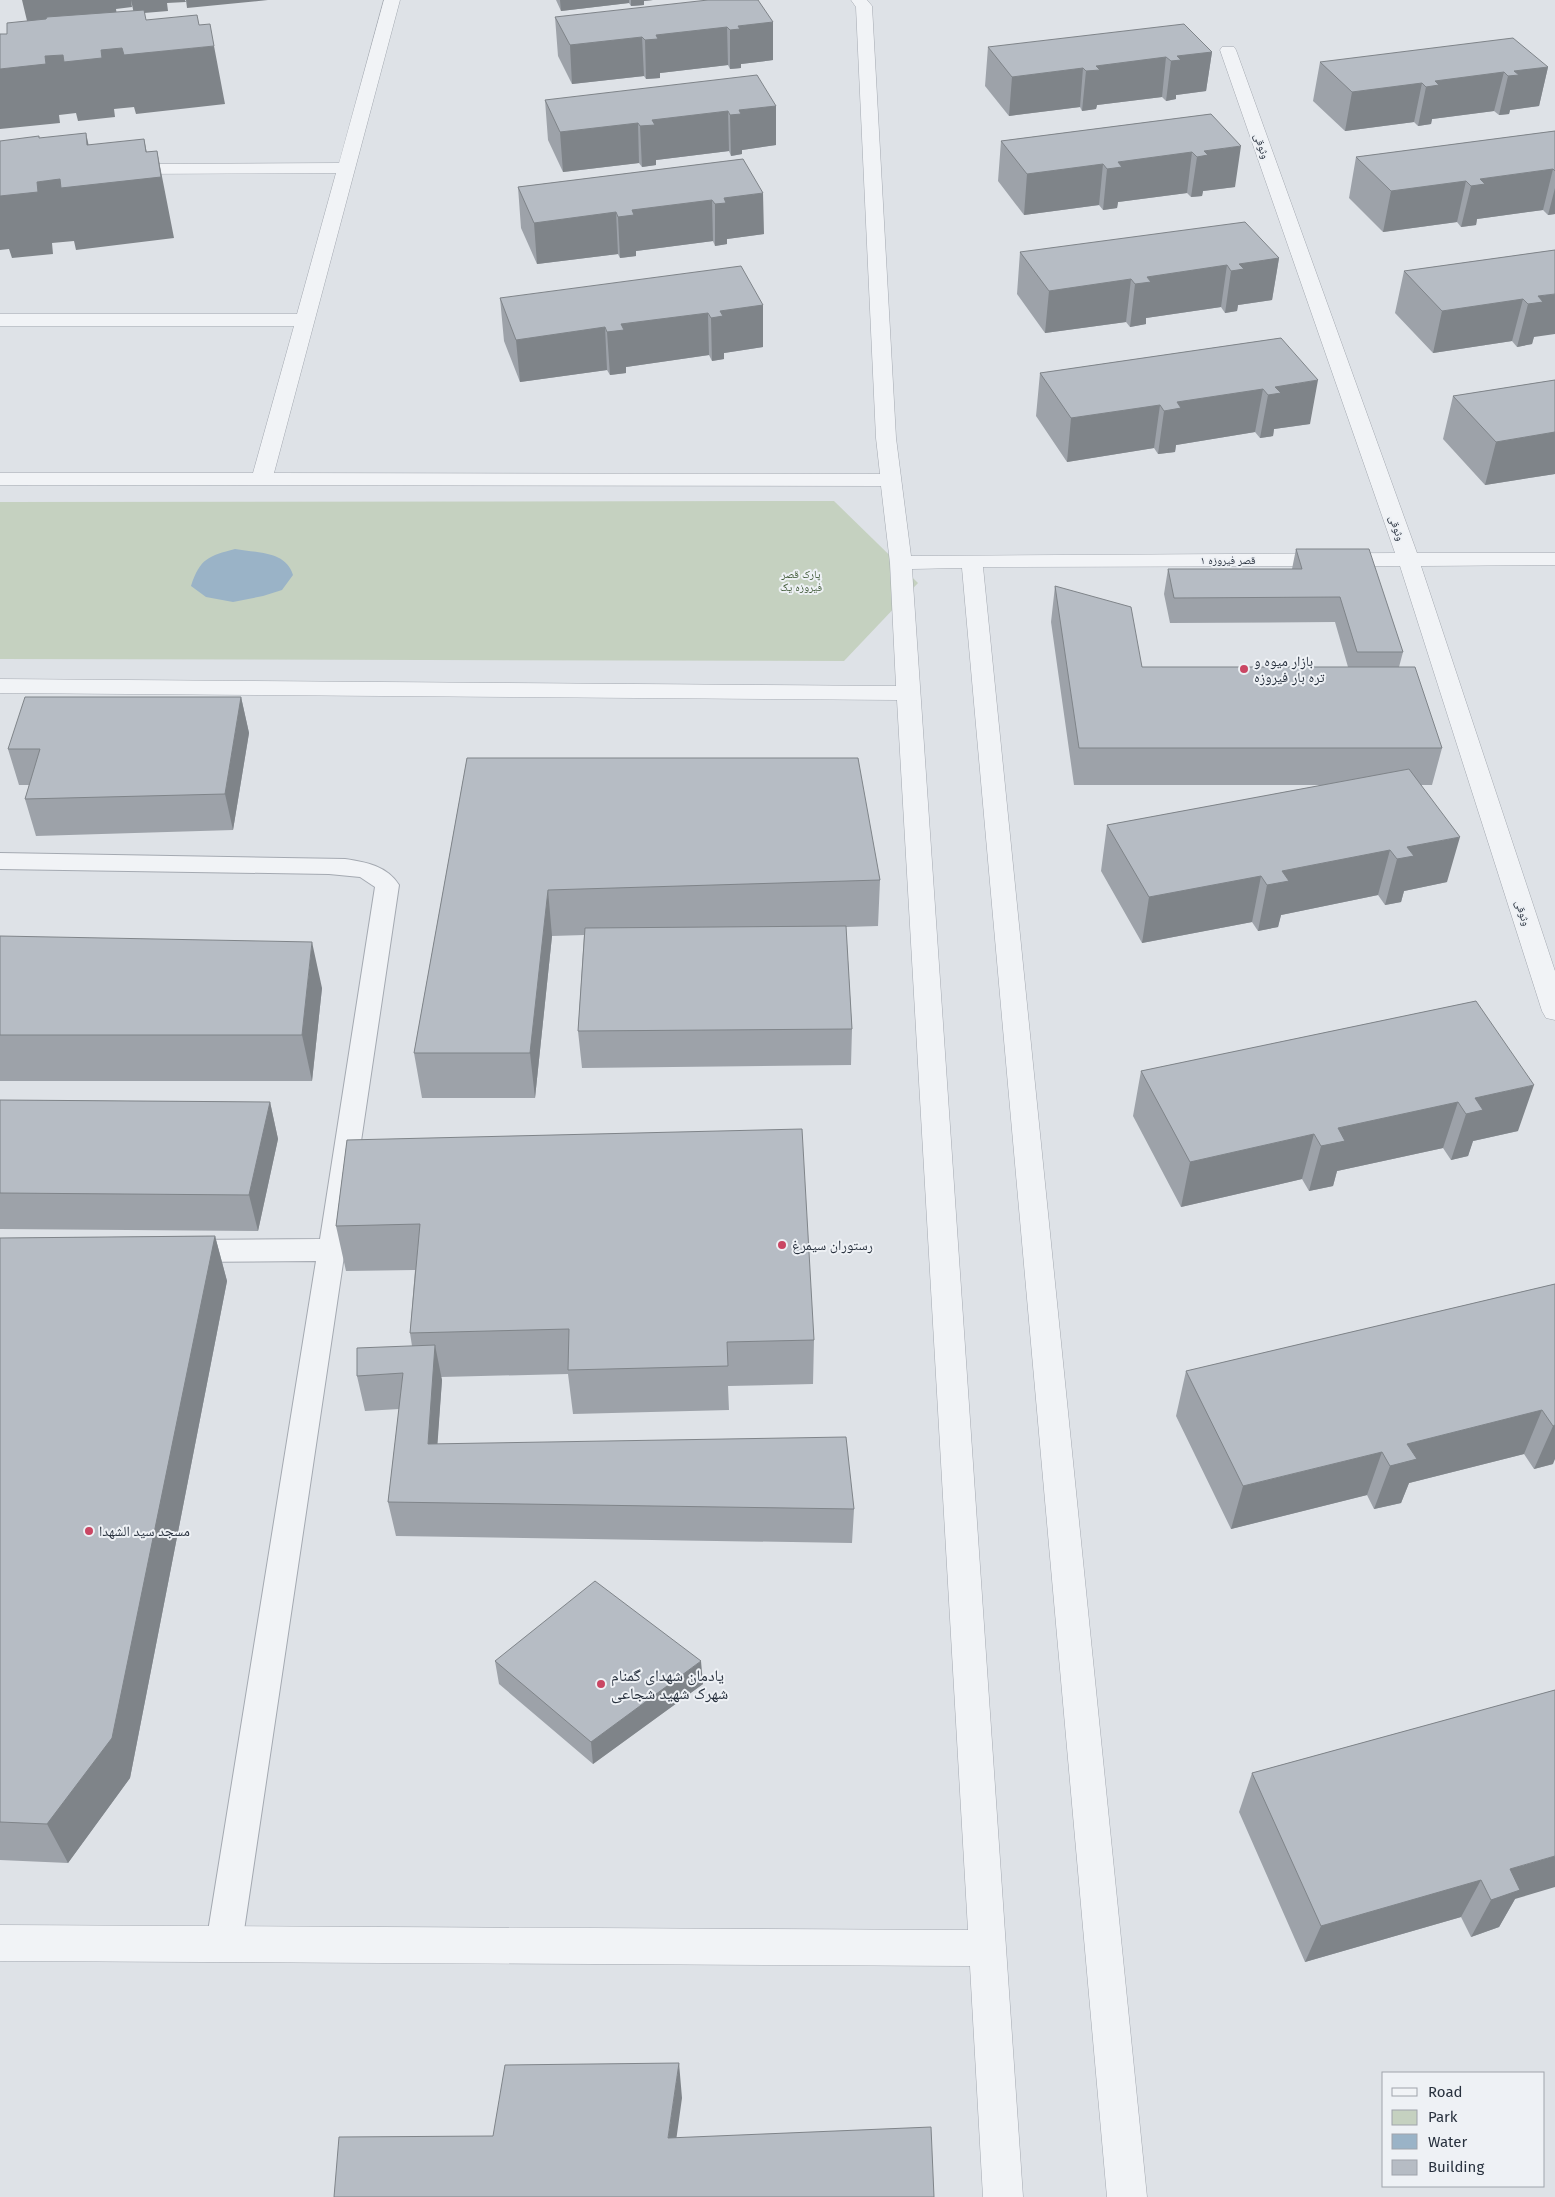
<svg xmlns="http://www.w3.org/2000/svg" width="1555" height="2197" font-family="'Fira Sans','Noto Naskh Arabic',sans-serif">
	<style>
		.green { fill: #c5d1c0 }
		.water { fill: #9ab3c7 }
		.lines { fill: none; stroke-linecap: round; stroke-linejoin: round }
		.service-casing { stroke: #a4a9b1; stroke-width: 2 }
		.minor-casing { stroke: #a4a9b1; stroke-width: 1 }
		.service { fill: #f1f3f6; fill-rule: evenodd }
		.minor { fill: #f1f3f6; fill-rule: evenodd }
		.wall { fill: #9da2a9 }
		.shaded-wall { fill: #7f8489 }
		.building { fill: #b6bcc4; stroke: #7f8489 }
		.poi-dot { fill: #ca4663; stroke: #eef1f5; stroke-width: 2 }
		.labels { text-anchor: middle; stroke-width: 4; stroke-linejoin: round; paint-order: stroke }
		.far-street-label { font-size: 11px; fill: #28313e; stroke: #eef1f5 }
		.far-park-label { font-size: 11px; fill: #3f5936; stroke: #eef1f5 }
		.poi-label { font-size: 14px; fill: #28313e; stroke: #eef1f5; text-anchor: start }
		.near-poi-label { font-size: 16px; fill: #28313e; stroke: #eef1f5; text-anchor: start }
	</style>
	<rect width="100%" height="100%" fill="#dee2e7"/>
	<path class="green" d="M834 501 918 583 844 661 0 659V502Z"/>
	<path class="water" d="M235 549C257 553 286 551 293 575L282 590 263 596 233 602 206 597 191 586C200 558 209 556 235 549Z"/>
	<g class="lines">
		<g class="service-casing">
			<path id="service" d="M0 853 345 859C366 862 387 866 399 885L242 1944 237 1956 224 1961 211 1956 206 1944 316 1261 183 1262 173 1259 169 1251 173 1243 183 1240 320 1239 375 887 360 877 329 874 0 869Z"/>
		</g>
		<g class="minor-casing">
			<path id="minor" d="M384 0H400L274 473 880 474 876 438 856 7 851 0H867L872 6 896 438 911 556 1395 553 1220 50 1222 47H1234L1236 50 1417 553H1555V565L1421 566 1555 971V1020L1546 1018 1542 1011 1400 566 983 567 1147 2197H1107L962 568 912 569 1023 2197H983L970 1966 0 1961V1925L968 1930 897 700 0 693V679L896 686 890 563 881 486 0 485V473H253L294 326H0V314H297L336 173 123 174 117 173 115 169 117 165 123 164 339 163Z"/>
		</g>
		<use href="#service" class="service"/>
		<use href="#minor" class="minor"/>
	</g>
	<path class="wall" d="M556 0H653L644 1V5L631 6 629 3 561 11Z
		M555 17 773 22V60L741 64V68L730 69 728 65 660 73V78L646 79 644 76 572 84 558 56Z
		M988 47 1212 52 1206 91 1176 95V99L1166 101 1162 97 1097 105 1096 109 1082 111 1080 107 1009 116 985 86Z
		M1320 62 1548 67 1539 106 1510 110 1509 114 1499 115 1494 111 1432 119 1431 124 1418 126 1414 122 1345 131 1313 101Z
		M545 100 776 106V145L742 150V154L731 156 729 151 656 160V165L642 167 639 163 563 172 548 140Z
		M1211 114 1235 187 1203 191 1202 196 1191 197 1187 193 1118 202 1117 208 1103 210 1099 205 1024 215 998 181 1001 141Z
		M1555 131V214L1548 215 1543 210 1477 219 1476 225 1461 227 1457 222 1383 232 1349 198 1356 157Z
		M743 159 764 234 727 239V244L715 246 713 241 636 251V256L620 258 618 254 537 264 521 228 518 187Z
		M1555 250 1532 344 1517 347 1512 341 1433 353 1395 313 1404 271Z
		M1020 252 1279 258 1272 300 1238 305 1237 311 1225 313 1221 307 1146 318V324L1130 327 1126 322 1045 333 1017 294Z
		M500 298 763 305V347L724 353V359L712 361 709 355 626 367V373L610 375 607 370 520 382 504 341Z
		M1281 338 1310 424 1274 429 1273 436 1260 438 1255 432 1176 445 1175 452 1158 454 1154 448 1067 462 1036 416 1040 373Z
		M1555 380V474L1485 485 1443 439 1453 396Z
		M1296 549 1403 652 1399 667 1442 748 1432 785H1421L1447 882 1404 891 1401 902 1385 905 1378 895 1281 915 1278 927 1258 931 1252 922 1142 943 1101 871 1107 825 1323 785H1074L1051 622 1055 586 1142 667H1348L1335 622 1170 623 1164 594 1168 569H1292Z
		M241 697 249 733 233 830 36 836 25 799 29 785H19L8 749Z
		M467 758 880 880 878 926 846 927 852 1029 851 1065 582 1068 578 1031 584 935 552 936 535 1098H422L414 1053Z
		M0 936 322 988 312 1081H0Z
		M1476 1001 1518 1131 1473 1141 1468 1156 1451 1160 1443 1148 1337 1171 1333 1186 1309 1191 1302 1179 1181 1207 1133 1116 1141 1071Z
		M0 1100 270 1102 278 1139 258 1231 0 1229Z
		M347 1140 814 1340 813 1384 728 1386 729 1410 573 1414 568 1374 441 1377 442 1380 437 1444 854 1509 852 1543 396 1536 388 1502 399 1409 365 1411 357 1376 412 1346 410 1333 415 1270 346 1271 336 1226Z
		M215 1236 227 1281 130 1778 68 1863 0 1860V1238Z
		M1555 1284 1553 1464 1534 1469 1524 1454 1409 1483 1401 1503 1374 1509 1367 1495 1231 1529 1176 1416 1186 1371Z
		M495 1661 703 1684 593 1764 499 1684Z
		M1555 1690 1515 1899 1499 1927 1471 1937 1461 1917 1305 1962 1239 1812 1252 1773Z"/>
	<path class="shaded-wall" d="M22 0H131L132 7 116 9 117 16 28 25Z
		M131 0H185L186 2 167 3 168 11 144 13 152 52 214 46 225 104 136 114 134 107 114 109 115 117 78 121 76 113 59 115 60 123 0 129V69L45 56 101 50 134 14Z
		M186 0H268L187 8Z
		M560 0H629V3L561 11Z
		M631 0H653L644 1V5L631 6Z
		M773 22V60L741 64V68L730 69V30L738 26Z
		M727 27 728 65 660 73V78L646 79 645 40 656 35Z
		M642 37 644 76 572 84 570 45Z
		M1212 52 1206 91 1176 95V99L1166 101 1171 61 1177 56Z
		M1166 57 1162 97 1097 105 1096 109 1082 111 1086 71 1096 66Z
		M1548 67 1539 106 1510 110 1509 114 1499 115 1508 76 1514 71Z
		M1083 68 1080 107 1009 116 1012 77Z
		M1504 72 1494 111 1432 119 1431 124 1418 126 1426 87 1435 81Z
		M1422 83 1414 122 1345 131 1352 92Z
		M776 106V145L742 150V154L731 156 730 115 739 110Z
		M728 111 729 151 656 160V165L642 167 640 126 652 120Z
		M638 123 639 163 563 172 560 132Z
		M86 133 97 184 144 139 152 178 157 151 174 238 76 250 74 241 52 243 53 254 12 258 9 249 0 250V196L37 182 50 180 87 145Z
		M1241 146 1235 187 1203 191 1202 196 1191 197 1197 157 1204 151Z
		M1192 152 1187 193 1118 202 1117 208 1103 210 1107 169 1118 162Z
		M1103 164 1099 205 1024 215 1027 174Z
		M1553 169 1543 210 1477 219 1476 225 1461 227 1471 186 1480 179Z
		M1466 181 1457 222 1383 232 1391 191Z
		M1555 188V214L1548 215Z
		M763 193 764 234 727 239V244L715 246V204L724 198Z
		M712 200 713 241 636 251V256L620 258 618 217 632 210Z
		M616 212 618 254 537 264 534 223Z
		M1279 258 1272 300 1238 305 1237 311 1225 313 1231 271 1239 264Z
		M1227 265 1221 307 1146 318V324L1130 327 1135 284 1147 277Z
		M1131 279 1126 322 1045 333 1049 291Z
		M1555 294V334L1534 337 1532 344 1517 347 1528 304 1538 296Z
		M1523 299 1512 341 1433 353 1442 311Z
		M763 305V347L724 353V359L712 361 711 318 720 311Z
		M708 313 709 355 626 367V373L610 375 607 332 621 324Z
		M605 327 607 370 520 382 516 340Z
		M1318 380 1310 424 1274 429 1273 436 1260 438 1268 395 1275 387Z
		M1263 389 1255 432 1176 445 1175 452 1158 454 1164 411 1177 402Z
		M1160 405 1154 448 1067 462 1071 418Z
		M1555 432V474L1485 485 1496 442Z
		M241 697 249 733 233 830 225 794Z
		M1460 837 1447 882 1404 891 1401 902 1385 905 1397 859 1407 847Z
		M1390 850 1378 895 1281 915 1278 927 1258 931 1267 885 1282 871Z
		M1261 876 1252 922 1142 943 1149 897Z
		M548 890 552 936 535 1098 530 1053Z
		M312 942 322 988 312 1081 302 1035Z
		M1534 1085 1518 1131 1473 1141 1468 1156 1451 1160 1466 1114 1475 1098Z
		M270 1102 278 1139 258 1231 249 1195Z
		M1458 1102 1443 1148 1337 1171 1333 1186 1309 1191 1321 1146 1338 1128Z
		M1314 1134 1302 1179 1181 1207 1190 1162Z
		M215 1236 227 1281 130 1778 68 1863 47 1824Z
		M435 1345 442 1380 435 1479 428 1444Z
		M1542 1410 1524 1454 1409 1483 1401 1503 1374 1509 1390 1466 1407 1444Z
		M1555 1424V1459L1553 1464 1534 1469 1553 1426Z
		M1382 1452 1367 1495 1231 1529 1243 1486Z
		M701 1661 703 1684 593 1764 591 1742Z
		M1555 1856V1887L1515 1899 1499 1927 1471 1937 1491 1900 1510 1869Z
		M1481 1880 1461 1917 1305 1962 1321 1926Z
		M679 2063 682 2098 672 2170 668 2138Z"/>
	<path class="building" d="M708 0H758L773 22 738 26 740 29 730 30 727 27 656 35 658 39 645 40 642 37 570 45 555 17Z
		M144 10 146 20 197 15 199 25 210 24 214 46 124 55 122 48 101 50 102 58 64 62 63 55 45 56 46 64 0 69V34H7V23L46 19 47 17Z
		M1184 24 1212 52 1177 56 1181 60 1171 61 1166 57 1096 66 1100 70 1086 71 1083 68 1012 77 988 47Z
		M1513 38 1548 67 1514 71 1519 75 1508 76 1504 72 1435 81 1439 85 1426 87 1422 83 1352 92 1320 62Z
		M757 75 776 106 739 110 741 114 730 115 728 111 652 120 655 125 640 126 638 123 560 132 545 100Z
		M1211 114 1241 146 1204 151 1208 155 1197 157 1192 152 1118 162 1122 167 1107 169 1103 164 1027 174 1001 141Z
		M1555 131V171L1553 169 1480 179 1485 184 1471 186 1466 181 1391 191 1356 157Z
		M86 133 87 145 144 139 146 152 157 151 161 177 61 188 60 179 37 182 38 192 0 196V141L39 136V138Z
		M743 159 763 193 724 198 726 203 715 204 712 200 632 210 634 215 618 217 616 212 534 223 518 187Z
		M1245 222 1279 258 1239 264 1244 269 1231 271 1227 265 1147 277 1151 282 1135 284 1131 279 1049 291 1020 252Z
		M1555 250V294L1538 296 1543 302 1528 304 1523 299 1442 311 1404 271Z
		M741 266 763 305 720 311 723 316 711 318 708 313 621 324 624 330 607 332 605 327 516 340 500 298Z
		M1281 338 1318 380 1275 387 1281 393 1268 395 1263 389 1177 402 1181 408 1164 411 1160 405 1071 418 1040 373Z
		M1555 380V432L1496 442 1453 396Z
		M1296 549H1369L1403 652H1357L1340 597 1174 598 1168 569H1302Z
		M1055 586 1131 607 1142 667H1415L1442 748H1079Z
		M25 697H241L225 794 25 799 40 749H8Z
		M467 758H858L880 880 548 890 530 1053H414Z
		M1409 769 1460 837 1407 847 1414 856 1397 859 1390 850 1282 871 1289 881 1267 885 1261 876 1149 897 1107 825Z
		M846 926 852 1029 578 1031 585 928Z
		M0 936 312 942 302 1035H0Z
		M1476 1001 1534 1085 1475 1098 1483 1110 1466 1114 1458 1102 1338 1128 1345 1141 1321 1146 1314 1134 1190 1162 1141 1071Z
		M0 1100 270 1102 249 1195 0 1193Z
		M802 1129 814 1340 727 1342 728 1366 568 1370 569 1329 410 1333 420 1224 336 1226 347 1140Z
		M215 1236 112 1738 47 1824 0 1822V1238Z
		M1555 1284V1425L1553 1426 1542 1410 1407 1444 1417 1459 1390 1466 1382 1452 1243 1486 1186 1371Z
		M435 1345 428 1444 846 1437 854 1509 388 1502 403 1373 357 1376V1348Z
		M595 1581 701 1661 591 1742 495 1661Z
		M1555 1690V1856L1510 1869 1520 1890 1491 1900 1481 1880 1321 1926 1252 1773Z
		M679 2063 668 2138 931 2127 934 2197H334L339 2137 493 2136 505 2065Z"/>
	<g class="poi-dot">
		<circle cx="1244" cy="669" r="5"/>
		<circle cx="782" cy="1245" r="5"/>
		<circle cx="89" cy="1531" r="5"/>
		<circle cx="601" cy="1684" r="5"/>
	</g>
	<g class="labels">
		<g class="far-street-label">
			<text transform="translate(1262 146) rotate(71)" y="4">وثوقی</text>
			<text transform="translate(1397 528) rotate(71)" y="4">وثوقی</text>
			<text x="1228" y="564">قصر فیروزه ۱</text>
			<text transform="translate(1523 913) rotate(72)" y="4">وثوقی</text>
		</g>
		<g class="far-park-label">
			<text x="801" y="578">پارک قصر<tspan x="801" dy="13">فیروزه یک</tspan></text>
		</g>
		<g class="poi-label">
			<text x="1254" y="666">بازار میوه و<tspan x="1254" dy="16">تره بار فیروزه</tspan></text>
			<text x="792" y="1250">رستوران سیمرغ</text>
			<text x="99" y="1536">مسجد سید الشهدا</text>
		</g>
		<g class="near-poi-label">
			<text x="611" y="1681">یادمان شهدای گمنام<tspan x="611" dy="18">شهرک شهید شجاعی</tspan></text>
		</g>
	</g>
	<rect x="1382" y="2072" width="162" height="115" fill="#eef1f5" stroke="#9fa4ac"/>
	<rect x="1392" y="2088" width="25" height="8" fill="#f1f3f6" stroke="#9fa4ac"/>
	<text x="1428" y="2097" font-size="15" fill="#28313e">Road</text>
	<rect x="1392" y="2110" width="25" height="15" fill="#c5d1c0" stroke="#9fa4ac"/>
	<text x="1428" y="2122" font-size="15" fill="#28313e">Park</text>
	<rect x="1392" y="2134" width="25" height="15" fill="#9ab3c7" stroke="#9fa4ac"/>
	<text x="1428" y="2147" font-size="15" fill="#28313e">Water</text>
	<rect x="1392" y="2160" width="25" height="15" fill="#b6bcc4" stroke="#9fa4ac"/>
	<text x="1428" y="2172" font-size="15" fill="#28313e">Building</text>
</svg>
